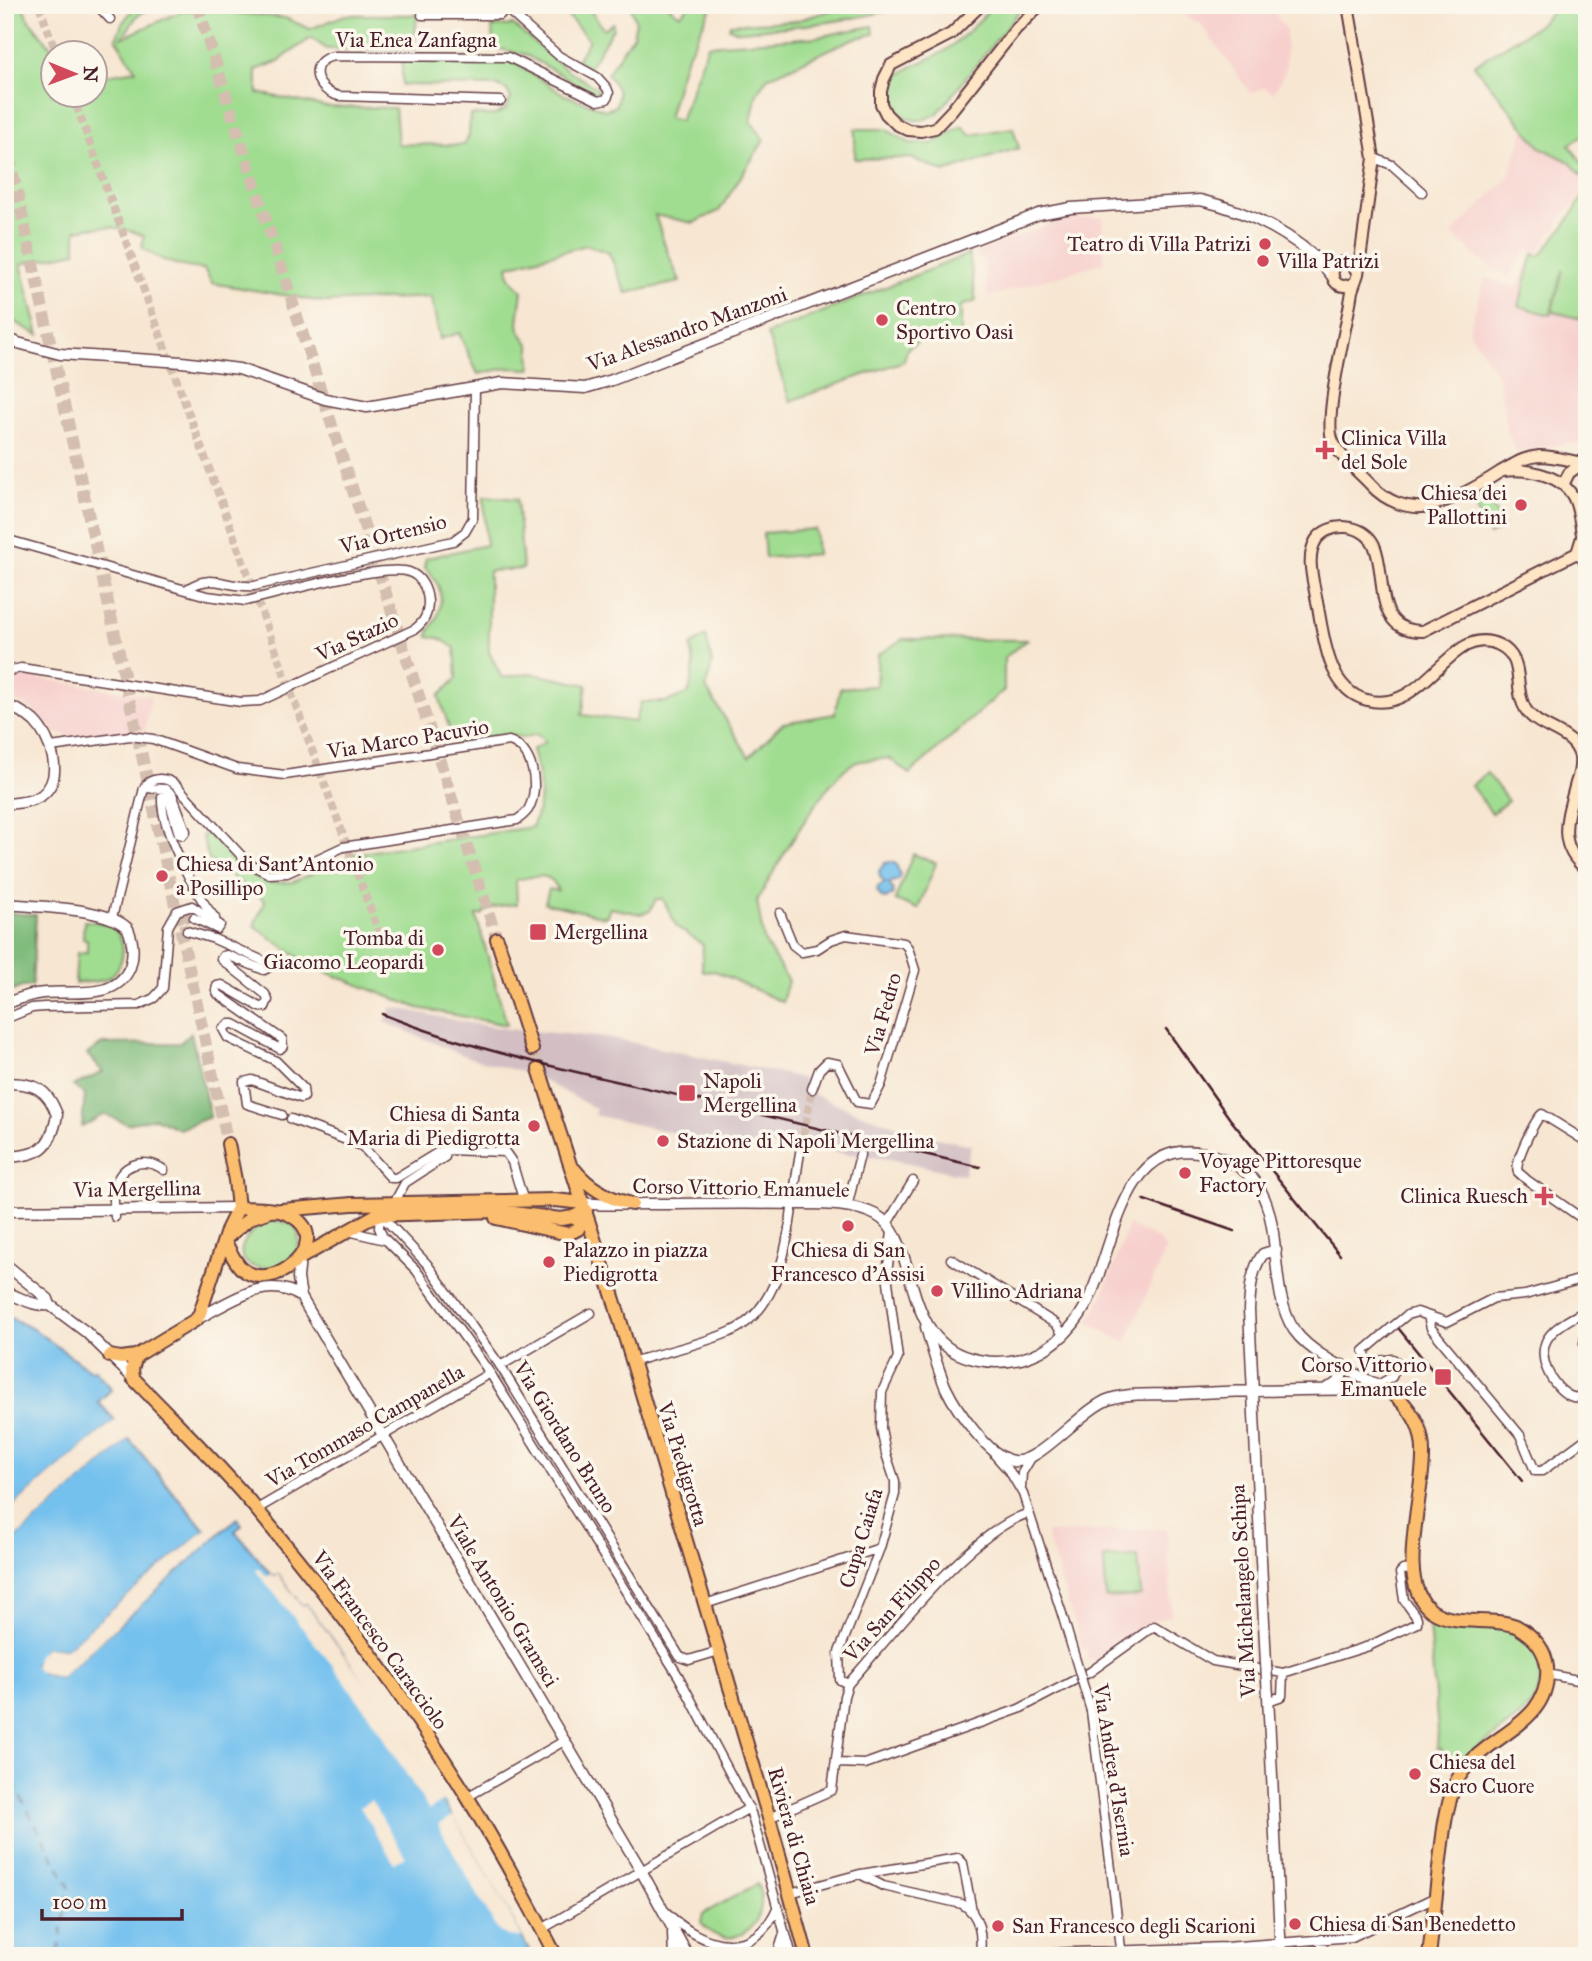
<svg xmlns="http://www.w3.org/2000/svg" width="1592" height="1961" font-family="'IM FELL Great Primer',serif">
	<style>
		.built { fill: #f7d0cd }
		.industrial { fill: #d2bec3 }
		.green { fill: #a0dd91; stroke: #757e5e; stroke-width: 2 }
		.forest { fill: #80bc7b; stroke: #656e53; stroke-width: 2 }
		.water { fill: #74c1ee; stroke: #5f708c; stroke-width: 2 }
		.pier { fill: #f7e6d1 }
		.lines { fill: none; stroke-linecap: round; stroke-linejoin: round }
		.ferry { stroke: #575066; stroke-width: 2; stroke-dasharray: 9 7; stroke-linecap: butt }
		.minor-tunnel { stroke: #d4beb0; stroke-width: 8; stroke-dasharray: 8 4; stroke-linecap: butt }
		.primary-tunnel { stroke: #d4beb0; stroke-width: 12; stroke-dasharray: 12 6; stroke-linecap: butt }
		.minor-casing { stroke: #643d44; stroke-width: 11 }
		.tertiary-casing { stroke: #643d44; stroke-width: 13 }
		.secondary-casing { stroke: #643d44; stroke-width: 14 }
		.primary-casing { stroke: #643d44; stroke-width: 16 }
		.minor { stroke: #fff; stroke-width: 8 }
		.tertiary { stroke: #fff; stroke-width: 10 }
		.secondary { stroke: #fde5c5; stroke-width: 10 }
		.primary { stroke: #fbbd6e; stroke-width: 12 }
		.rail { stroke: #4a1f2b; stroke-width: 2.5 }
		.minor-bridge-casing { stroke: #643d44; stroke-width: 11; stroke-linecap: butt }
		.tertiary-bridge-casing { stroke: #643d44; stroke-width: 13; stroke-linecap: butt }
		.minor-bridge { stroke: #fff; stroke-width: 8 }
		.tertiary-bridge { stroke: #fff; stroke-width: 10 }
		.poi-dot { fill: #d1495b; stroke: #fbf7ec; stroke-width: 2.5 }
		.labels { text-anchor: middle; stroke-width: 7; stroke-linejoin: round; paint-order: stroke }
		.street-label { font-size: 21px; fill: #4a1f2b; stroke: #fbf7ec }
		.poi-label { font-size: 21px; fill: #4a1f2b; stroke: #fbf7ec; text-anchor: start }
	</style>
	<rect width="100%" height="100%" fill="#fbf7ec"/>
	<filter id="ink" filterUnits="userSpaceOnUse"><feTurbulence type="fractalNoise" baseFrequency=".0143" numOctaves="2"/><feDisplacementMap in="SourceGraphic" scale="14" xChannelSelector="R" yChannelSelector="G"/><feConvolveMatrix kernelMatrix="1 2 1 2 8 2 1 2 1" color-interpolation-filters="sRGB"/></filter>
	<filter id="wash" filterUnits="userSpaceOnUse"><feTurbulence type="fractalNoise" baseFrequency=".00686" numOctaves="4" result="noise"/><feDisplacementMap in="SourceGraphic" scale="28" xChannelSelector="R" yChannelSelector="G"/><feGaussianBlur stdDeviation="1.57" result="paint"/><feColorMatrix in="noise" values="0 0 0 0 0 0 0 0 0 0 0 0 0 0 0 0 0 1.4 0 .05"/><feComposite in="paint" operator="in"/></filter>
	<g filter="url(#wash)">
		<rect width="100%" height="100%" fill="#f7e6d1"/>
		<path class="built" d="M1178 5H1269L1286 29V69L1274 93 1264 87 1251 94 1201 24 1181 13Z
			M1525 127 1540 147 1570 162 1587 182V188L1562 218 1536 255 1565 263 1587 291V445L1567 443 1517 453 1506 429 1499 378 1469 331 1485 277 1516 288 1533 254H1536L1528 249 1509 278 1480 260 1452 234 1509 177Z
			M1102 217 1104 262 988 297 983 258 978 259 976 252 1046 225 1068 219Z
			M17 675 151 696 145 732 68 736 56 733 27 706 5 698V680Z
			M1128 1225 1158 1239 1166 1249 1126 1343 1088 1322 1103 1295Z
			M1167 1528 1172 1615 1155 1620 1127 1641 1123 1637H1118V1645L1099 1659 1088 1660 1087 1649 1082 1647 1046 1533Z"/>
		<path class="industrial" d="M392 1007 468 1023 509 1029 610 1038 803 1078 806 1091 862 1114 932 1137 971 1145 964 1175 895 1160 817 1150 752 1144 750 1150 594 1115 596 1109 533 1075 470 1058 385 1022Z"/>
		<path class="green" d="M5 5H22L29 20 55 52H52V94H94L95 77 136 70 116 39 122 24 136 5H155L137 16 122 38 180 12 202 9 285 18 310 29 345 15H417L414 50 327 49 311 38 277 62 256 70 258 93 327 107 395 108 398 144 464 145 469 136 470 115H495L506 109 511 98 507 90 498 86 402 85V57L508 59 565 95 605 110 615 107C622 92 616 86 607 74L633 35 636 22 630 5H667L680 15 690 5H715L711 8 683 65 668 118 680 121 708 45 817 37 873 26 874 34 852 39 767 78 757 93 751 121 764 140 719 211 693 223 655 215 665 246 680 282 626 293 609 253 587 245 508 266 510 278 522 291 518 322 519 330 530 345 531 369 507 368 478 374 459 333 440 339 431 297 324 302 212 283 204 269C181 268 161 261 142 248L144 236C122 226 99 225 76 230V252L21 264 39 335 5 317Z
			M558 5H596L590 10 604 29 613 23V28L589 68 576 62 589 40Z
			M850 5H911C854 21 796 27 738 31L729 28 730 24 795 21Z
			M993 5H1024L938 113C928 119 919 123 907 118 899 115 892 109 890 100 885 69 927 63 946 50 964 37 979 22 993 5Z
			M1559 5H1587V133L1569 145 1587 169V182L1570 162 1540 147 1474 65 1537 26Z
			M513 25 566 69 598 89 595 94 524 54 494 48 492 27Z
			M962 126 971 135 1013 128 1019 148 944 172 911 158 855 159V129H885L910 143 932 144Z
			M1587 190V321L1552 311 1563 270 1550 315 1519 306 1533 254 1540 256 1568 221Z
			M969 254 976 301 961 306V334L918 341 907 349 904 361 790 401 767 334Z
			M1487 494 1503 528 1489 535 1472 501Z
			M484 496 517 499 523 569 489 571V652L502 678 530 673 587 685 582 715 635 722 641 702H666L689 693 694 665 691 646 706 636 712 663 706 688 749 757 783 723 835 714 840 688 876 686 878 655 903 639 1027 640 1004 658V690L909 774 889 758C878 760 861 759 852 764 826 778 773 872 757 901L764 941 788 981 782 1002 715 971 704 972 702 969 703 945 677 927 663 899H656L650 911 641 914 610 908 606 917 545 903 549 889 558 891C552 869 532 877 516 880L517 904C505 906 489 905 482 915H476L507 1025 418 1008 311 966 254 926 265 901 209 860 202 836 207 832 255 877 269 883 293 882 354 854 532 827C545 799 540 779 532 750L545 742 537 734 523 738 508 735 454 743 439 696 457 678 455 648 439 638 428 636C429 627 436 623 438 615 445 595 439 581 424 567L426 558 486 545Z
			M815 529 817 554 765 558 763 533Z
			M1487 773 1508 801 1492 813 1471 786Z
			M913 854 936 863 918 909 895 900Z
			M84 921C93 922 103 921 111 927 129 938 125 968 108 978 98 983 86 982 75 983L77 953 87 952V939H83Z
			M277 1221 289 1223 296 1228C316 1275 223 1281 245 1241 252 1229 264 1223 277 1221Z
			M1138 1557 1141 1596 1106 1598 1104 1558Z
			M1428 1614 1509 1630 1533 1646 1539 1656 1541 1667 1537 1697 1523 1714 1465 1758 1441 1757V1748H1437L1438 1731Z
			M757 1884C776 1925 725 1958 701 1922L703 1914Z"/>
		<path class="forest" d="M5 913 36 915 32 986 22 987 5 994Z
			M191 1033 210 1117 179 1129 155 1118 127 1124 105 1114 82 1127 85 1095 73 1086 103 1072 87 1054 102 1044 180 1043Z"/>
		<path class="water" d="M891 862 896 864 900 875 898 880 889 883 893 890V894L886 899 882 898 877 891 878 887 885 882 880 877 879 871 885 863Z
			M5 1315 35 1330 91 1371 94 1369 112 1389 98 1402 115 1420 5 1513Z
			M129 1439 205 1530 66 1649 46 1647 35 1664 44 1674 60 1678 237 1518 242 1525 235 1531 273 1577 278 1574 302 1606 306 1604C392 1715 466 1832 532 1956H5V1547Z"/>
		<path class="pier" d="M115 1420 117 1422 42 1488 5 1517V1513Z
			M127 1437 129 1439 5 1547V1542Z
			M205 1530 207 1533 68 1652 47 1651 41 1656V1668L59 1674 211 1536 214 1538 60 1678 38 1671 35 1665 38 1655 46 1647 66 1649Z
			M259 1568 267 1577 271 1574 274 1577 278 1574 302 1606 306 1604 383 1706 444 1800 429 1810 369 1715 333 1666 256 1571Z
			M371 1800 405 1856 394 1863 360 1807Z
			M453 1816 500 1896 522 1937H510L498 1931 438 1825Z"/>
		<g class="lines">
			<path class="ferry" d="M5 1768 69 1886 58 1956"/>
		</g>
	</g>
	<g filter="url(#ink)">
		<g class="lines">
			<path class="minor-tunnel" d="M39 5 56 52
				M72 94 382 941
				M187 931 183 926 184 920 188 917 194 918
				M801 1148 812 1089"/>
			<path class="primary-tunnel" d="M197 5 497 939
				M5 138 228 1144
				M532 1049 539 1069"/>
			<g class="minor-casing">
				<path id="minor" d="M97 5 110 19
					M422 15H500L505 9
					M501 101 339 96C315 91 306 61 334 56L508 57 598 101 607 99 609 93 607 88 597 77 559 56 502 5
					M1374 158 1392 165 1422 192
					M5 539 207 596 246 601C277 594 384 563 409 572 421 576 427 589 428 601 428 614 425 621 415 629L260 701 241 702 21 668 5 672
					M1577 553 1587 566
					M187 589C212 572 225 588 254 586L453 541 465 532 473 518 475 387
					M51 747 130 736 153 739 237 769 285 775 509 741C533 748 540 787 529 808 527 813 521 817 517 820L343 847 287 873 269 874 248 863 176 785C166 777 151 776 144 788L112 918
					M144 788 166 789 172 794 186 831 183 835 179 834 169 800 166 797H162C160 827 195 894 215 918
					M780 913 793 945 802 952 817 949 831 940 846 935 904 943 908 948 915 970 881 1085 871 1104 857 1102 838 1064 827 1062 819 1070 812 1089
					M194 918 217 929 220 925
					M187 931 214 939 268 963V968L264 970 227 955 223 956 221 959 265 994 268 1000 265 1007H260L222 985 217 986 216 990 218 994 282 1039 283 1046 280 1049 234 1024H229L223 1029 228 1038 276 1061 303 1088 304 1097 301 1098 252 1080 244 1082 247 1104 282 1115
					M5 1019 32 1008 44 1007 139 1005 154 998 163 988 168 927 177 911 192 906 220 925
					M291 1119 362 1146 391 1178H396L437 1153 446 1150
					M1587 1142 1542 1114C1535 1120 1513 1163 1518 1172 1519 1173 1526 1179 1527 1180L1587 1222
					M394 1203 405 1183 445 1157 446 1150 505 1152 512 1162 524 1202
					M847 1207 860 1155
					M380 1214 379 1228 383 1237 416 1270 490 1373 679 1677 751 1813 785 1934
					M380 1214 427 1264 499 1364 680 1657 689 1660 719 1651
					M115 1217C114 1208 113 1197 115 1188 119 1164 145 1156 164 1170
					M887 1224 913 1181
					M348 1231 385 1240
					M951 1259 1056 1324 1064 1336
					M1587 1310C1574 1317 1559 1324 1550 1335 1534 1354 1551 1387 1570 1396 1576 1399 1581 1397 1587 1395
					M1407 1315 1417 1312 1447 1322 1494 1298 1525 1295 1582 1279 1587 1281
					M1428 1316 1431 1328 1520 1435 1535 1471H1542L1587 1438
					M1587 1327 1584 1343 1587 1353
					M632 1362C664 1352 699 1345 730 1332 793 1305 789 1204 801 1148
					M500 1366 591 1313
					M1378 1385 1392 1377 1398 1363 1393 1359 1373 1362 1367 1360 1364 1351 1391 1328
					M995 1455 1010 1472 1023 1494 1062 1614
					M1021 1488 1022 1473 1031 1458
					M257 1509 490 1373
					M705 1604 880 1548
					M1547 1674 1587 1682
					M848 1684 840 1680 839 1652 880 1548 895 1494V1481L886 1454 881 1428 882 1392 898 1358 887 1274 892 1232
					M1268 1701 1282 1696 1283 1673
					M1091 1711 1122 1956
					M836 1763 865 1764 1019 1709 1090 1672 1154 1626 1213 1661 1283 1673 1369 1646 1417 1623V1618L1404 1600 1400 1573 1403 1570 1414 1569
					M467 1797 564 1741
					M769 1818 832 1790 844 1696 848 1684C890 1637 971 1531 1029 1513
					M861 1874 958 1858 963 1863 972 1911
					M790 1893 860 1874 883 1886 962 1904C981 1915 982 1936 980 1955
					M666 1912C704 1950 755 1961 778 1906
					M542 1929 749 1808
					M1322 1939V1956
					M953 1956 1226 1947 1352 1937 1429 1900"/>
			</g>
			<g class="tertiary-casing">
				<path id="tertiary" d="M5 337 18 343 60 354 182 362 239 369 325 399 367 407 502 383 585 388 612 380 1039 214 1071 208 1200 200C1248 211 1302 237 1333 277
					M5 705C15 708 26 714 34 721 51 738 65 777 42 795 32 802 17 803 5 804
					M5 904C35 907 109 907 128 929 133 941 134 955 130 967 115 1004 67 988 36 994 26 996 15 1000 5 1004
					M5 1083C33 1083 47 1087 57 1115 51 1149 39 1156 5 1157
					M583 1203C603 1206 625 1204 646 1204 696 1204 746 1203 796 1204 822 1204 852 1203 876 1215 920 1238 899 1339 970 1358 987 1363 1004 1363 1021 1359 1050 1351 1072 1331 1086 1305 1117 1247 1121 1121 1221 1158 1297 1185 1260 1278 1294 1330 1312 1356 1358 1375 1386 1389
					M5 1211 238 1208
					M300 1258 298 1278 301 1297 638 1865 688 1956
					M5 1264 48 1299 50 1305 86 1332 133 1378
					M5 1292C20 1297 34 1307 50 1305
					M197 1319C229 1303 266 1273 301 1297
					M926 1327C932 1348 937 1368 946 1388 956 1409 989 1457 1013 1461 1038 1466 1082 1408 1110 1399 1130 1392 1157 1395 1179 1394 1247 1390 1314 1390 1382 1389
					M1327 1388C1338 1385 1344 1377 1342 1365
					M1266 1664 1249 1310C1250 1291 1251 1270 1263 1254L1276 1250
					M1268 1696 1281 1956
					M673 1933 674 1956
					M786 1938 791 1956
					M778 1956 785 1934"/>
			</g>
			<g class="secondary-casing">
				<path id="secondary" d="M981 5 951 34 891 65 884 79 881 91V104L886 114 896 124 908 130 921 131 935 128 952 110 1016 29 1040 5
					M1348 5 1374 158 1358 274 1352 291C1348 322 1324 413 1332 439 1338 456 1358 471 1370 484 1385 501 1410 512 1433 505 1455 499 1480 485 1500 472 1513 465 1523 457 1539 456 1555 456 1571 461 1587 464
					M1354 283C1328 297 1324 255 1352 263L1357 272
					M1503 471C1527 468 1565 475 1575 501 1579 511 1580 523 1582 534
					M1563 485 1569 473 1583 463
					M1587 521 1577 553 1423 631C1371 632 1388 576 1374 545 1364 523 1329 521 1316 540 1305 558 1314 583 1317 602 1324 636 1327 690 1367 700 1426 716 1450 621 1499 645 1527 659 1512 688 1526 710 1540 731 1574 730 1580 757 1581 766 1579 775 1576 783 1567 817 1555 845 1587 870"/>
			</g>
			<g class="primary-casing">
				<path id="primary" d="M497 939 532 1049
					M539 1069 614 1300 769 1818 807 1956
					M228 1144 235 1180 238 1208 228 1228 200 1313 197 1319 136 1356 132 1369 133 1378C175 1422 218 1463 257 1510 333 1601 406 1696 468 1798 499 1849 528 1902 556 1956
					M574 1169C589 1188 609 1199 632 1204
					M496 1218 568 1234 578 1229 586 1211
					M225 1239 250 1218 270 1211 352 1204 555 1200 583 1203
					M224 1240C229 1249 234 1261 241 1268 273 1297 336 1241 292 1216 277 1207 254 1209 238 1208
					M300 1258 376 1215 497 1211 561 1219 573 1217 586 1211
					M110 1356 121 1358 136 1356
					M1386 1389C1403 1399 1419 1419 1422 1440 1430 1482 1390 1582 1432 1611 1456 1627 1490 1616 1516 1626 1532 1635 1545 1647 1547 1667 1552 1730 1474 1735 1454 1787 1445 1811 1443 1836 1440 1860 1436 1892 1433 1924 1429 1956"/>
			</g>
			<use href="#minor" class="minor"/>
			<use href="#tertiary" class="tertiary"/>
			<use href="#secondary" class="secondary"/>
			<use href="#primary" class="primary"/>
			<path class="rail" d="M382 1014C482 1054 586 1074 690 1098 787 1120 883 1145 980 1167
				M1166 1029 1230 1119 1340 1255
				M1144 1200 1234 1231
				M1399 1329 1522 1481"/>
			<g class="minor-bridge-casing">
				<path id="minor-bridge" d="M1391 1328 1407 1315
					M1062 1614 1091 1711"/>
			</g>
			<g class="tertiary-bridge-casing">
				<path id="tertiary-bridge" d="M1266 1664 1268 1696"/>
			</g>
			<use href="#minor-bridge" class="minor-bridge"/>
			<use href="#tertiary-bridge" class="tertiary-bridge"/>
		</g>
	</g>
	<g class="poi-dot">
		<circle cx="1265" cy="244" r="7"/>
		<circle cx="1263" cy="261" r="7"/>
		<circle cx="882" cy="320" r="7"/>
		<path d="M1321.5 439.5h7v7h7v7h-7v7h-7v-7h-7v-7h7z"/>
		<circle cx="1521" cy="505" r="7"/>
		<circle cx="162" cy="876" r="7"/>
		<rect x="529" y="923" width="18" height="18" rx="3.5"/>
		<circle cx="438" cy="950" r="7"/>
		<rect x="678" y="1084" width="18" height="18" rx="3.5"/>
		<circle cx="534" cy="1126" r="7"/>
		<circle cx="663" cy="1141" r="7"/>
		<circle cx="1185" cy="1173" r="7"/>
		<path d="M1540.5 1185.5h7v7h7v7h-7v7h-7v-7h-7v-7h7z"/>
		<circle cx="848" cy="1226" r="7"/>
		<circle cx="549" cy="1262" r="7"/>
		<circle cx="937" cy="1291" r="7"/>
		<rect x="1434" y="1368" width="18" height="18" rx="3.5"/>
		<circle cx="1415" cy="1774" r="7"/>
		<circle cx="1295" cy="1924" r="7"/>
		<circle cx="998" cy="1926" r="7"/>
	</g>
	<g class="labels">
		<g class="street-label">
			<text x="416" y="47">Via Enea Zanfagna</text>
			<text transform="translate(687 329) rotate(-20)" y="7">Via Alessandro Manzoni</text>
			<text transform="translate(393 534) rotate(-14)" y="7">Via Ortensio</text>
			<text transform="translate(357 637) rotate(-25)" y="7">Via Stazio</text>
			<text transform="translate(408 739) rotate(-9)" y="7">Via Marco Pacuvio</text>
			<text transform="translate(883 1014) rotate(-74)" y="7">Via Fedro</text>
			<text transform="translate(741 1188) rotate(1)" y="7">Corso Vittorio Emanuele</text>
			<text transform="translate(137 1189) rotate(-1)" y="7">Via Mergellina</text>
			<text transform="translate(365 1426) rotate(-30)" y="7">Via Tommaso Campanella</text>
			<text transform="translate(565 1437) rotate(58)" y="7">Via Giordano Bruno</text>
			<text transform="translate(683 1464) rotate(73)" y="7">Via Piedigrotta</text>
			<text transform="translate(861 1538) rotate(-73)" y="7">Cupa Caiafa</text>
			<text transform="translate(1243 1591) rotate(-93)" y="7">Via Michelangelo Schipa</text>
			<text transform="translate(503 1601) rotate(59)" y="7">Viale Antonio Gramsci</text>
			<text transform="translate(892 1609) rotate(-48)" y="7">Via San Filippo</text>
			<text transform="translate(380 1640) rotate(54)" y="7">Via Francesco Caracciolo</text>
			<text transform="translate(1114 1770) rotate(81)" y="7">Via Andrea d'Isernia</text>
			<text transform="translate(794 1836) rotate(74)" y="7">Riviera di Chiaia</text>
		</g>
		<g class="poi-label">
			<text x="1251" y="251" text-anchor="end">Teatro di Villa Patrizi</text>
			<text x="1277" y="268">Villa Patrizi</text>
			<text x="896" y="315">Centro<tspan x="896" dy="24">Sportivo Oasi</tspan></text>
			<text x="1341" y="445">Clinica Villa<tspan x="1341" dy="24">del Sole</tspan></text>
			<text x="1507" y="500" text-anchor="end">Chiesa dei<tspan x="1507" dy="24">Pallottini</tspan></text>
			<text x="176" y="871">Chiesa di Sant'Antonio<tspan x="176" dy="24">a Posillipo</tspan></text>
			<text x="554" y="939">Mergellina</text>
			<text x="424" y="945" text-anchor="end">Tomba di<tspan x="424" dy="24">Giacomo Leopardi</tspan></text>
			<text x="703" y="1088">Napoli<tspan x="703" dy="24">Mergellina</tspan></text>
			<text x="520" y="1121" text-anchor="end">Chiesa di Santa<tspan x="520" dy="24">Maria di Piedigrotta</tspan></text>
			<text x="677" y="1148">Stazione di Napoli Mergellina</text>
			<text x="1199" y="1168">Voyage Pittoresque<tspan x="1199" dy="24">Factory</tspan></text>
			<text x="1528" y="1203" text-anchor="end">Clinica Ruesch</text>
			<text x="563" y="1257">Palazzo in piazza<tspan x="563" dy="24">Piedigrotta</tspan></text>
			<text x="848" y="1257" text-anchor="middle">Chiesa di San<tspan x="848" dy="24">Francesco d'Assisi</tspan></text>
			<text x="951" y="1298">Villino Adriana</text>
			<text x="1427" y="1372" text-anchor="end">Corso Vittorio<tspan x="1427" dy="24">Emanuele</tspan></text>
			<text x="1429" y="1769">Chiesa del<tspan x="1429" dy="24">Sacro Cuore</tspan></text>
			<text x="1309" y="1931">Chiesa di San Benedetto</text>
			<text x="1012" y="1933">San Francesco degli Scarioni</text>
		</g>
	</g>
	<rect width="1592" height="1961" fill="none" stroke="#fbf7ec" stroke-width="28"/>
	<g transform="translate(74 74) rotate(91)"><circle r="33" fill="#fbf7ec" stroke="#b4a19f" stroke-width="2"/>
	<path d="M0-5L12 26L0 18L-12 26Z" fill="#d1495b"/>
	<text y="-10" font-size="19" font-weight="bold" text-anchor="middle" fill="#4a1f2b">N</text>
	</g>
	<path d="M42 1909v10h140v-10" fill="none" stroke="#4a1f2b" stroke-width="3.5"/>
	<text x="52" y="1909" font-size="21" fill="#4a1f2b" stroke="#fbf7ec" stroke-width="5" paint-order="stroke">100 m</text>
</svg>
